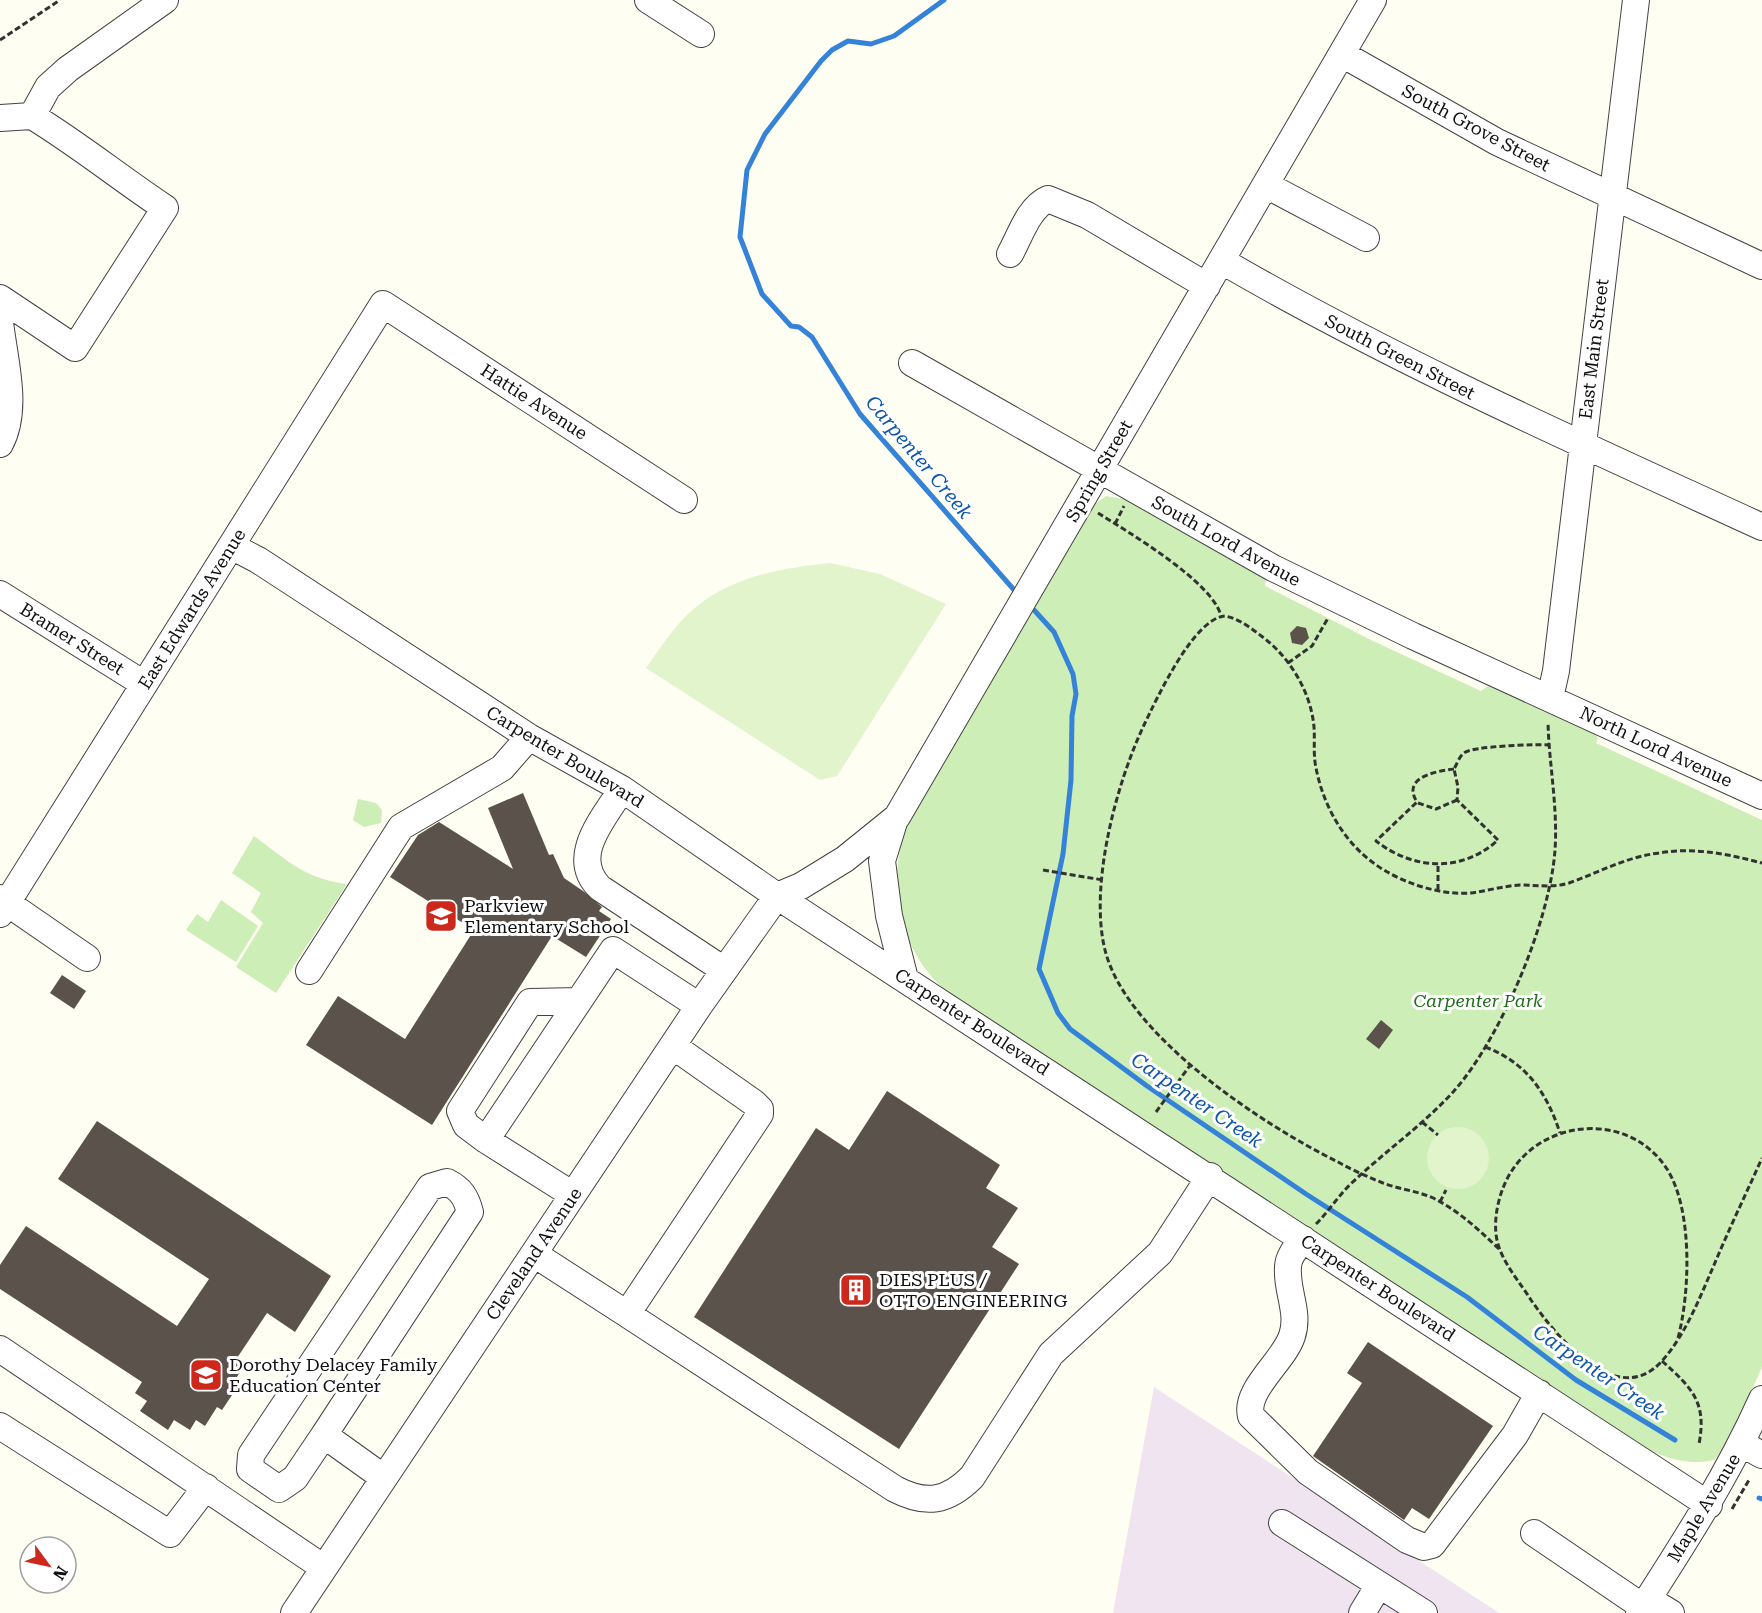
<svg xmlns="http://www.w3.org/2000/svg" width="1762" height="1613" font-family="'Roboto Serif',serif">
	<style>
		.industrial { fill: #efe4ef }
		.green { fill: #ceeeb8 }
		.pitch { fill: #e1f4cb }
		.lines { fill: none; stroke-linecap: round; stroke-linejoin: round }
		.stream { stroke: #3483d8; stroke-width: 5 }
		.building { fill: #5a524b }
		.minor-casing { stroke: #434343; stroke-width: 28 }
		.path { stroke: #323232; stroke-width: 3; stroke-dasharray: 6 3; stroke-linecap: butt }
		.minor { stroke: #fff; stroke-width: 26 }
		.labels { text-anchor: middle; stroke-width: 6; stroke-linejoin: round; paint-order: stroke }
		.street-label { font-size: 18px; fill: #101010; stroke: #fff }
		.poi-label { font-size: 18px; fill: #101010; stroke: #fff; text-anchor: start }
		.park-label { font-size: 18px; font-style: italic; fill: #216e1a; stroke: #fff }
		.water-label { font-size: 20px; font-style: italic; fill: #0d55ad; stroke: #fff }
	</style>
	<rect width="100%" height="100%" fill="#fffef3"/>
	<path class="industrial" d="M1154 1387 1499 1613H1113Z"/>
	<path class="green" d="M1106 496 1124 499 1266 579 1265 586 1373 641 1481 691 1488 686 1595 734 1598 738 1596 743 1762 820V1367L1729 1442 1714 1460C1689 1466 1664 1458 1641 1446L984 1017C971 1008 955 999 943 988 897 947 886 878 908 822L1092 506Z
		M358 799 376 803 382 810 381 823 364 827 353 820Z
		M254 836C287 860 305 879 347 884L276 993 236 967 263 923 251 912 261 893 232 873Z
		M221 900 258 926 236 962 186 930 197 914 208 922Z"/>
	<path class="pitch" d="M830 563 880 574 946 604 837 776 820 780 646 668C661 647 676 623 696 607 733 576 783 568 830 563Z
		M1427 1158a31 31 0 1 1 62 0a31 31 0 1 1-62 0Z"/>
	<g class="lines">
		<path class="stream" d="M944 0 894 36 871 44 848 41 832 50 821 61 765 134 747 170 740 237 762 294 791 326 799 327 812 337 860 414 1015 591
			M1034 610 1054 632 1073 674 1076 694 1072 716 1071 780 1063 854 1039 969 1058 1013 1070 1029 1147 1086 1306 1194 1467 1297 1576 1380 1675 1440
			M1759 1498 1762 1499"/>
	</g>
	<path class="building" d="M1297 626 1306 628 1309 638 1302 645 1292 643 1290 633Z
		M523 793 549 855 553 854 564 878 583 891 602 907 599 911 611 919 586 957 552 936 432 1125 306 1045 338 996 405 1039 474 930 390 877 418 835 439 822 513 869 488 808Z
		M62 975 86 991 74 1009 50 993Z
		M1381 1020 1393 1030 1379 1049 1366 1039Z
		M887 1091 1000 1165 986 1188 1018 1208 992 1247 1019 1264 899 1449 694 1317 816 1128 849 1150Z
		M97 1121 331 1276 295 1332 267 1313 235 1361 244 1366 235 1380 240 1383 222 1410 217 1407 205 1426 196 1420 190 1430 174 1420 168 1430 140 1411 147 1401 135 1393 142 1382 0 1289V1265L26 1226 177 1326 209 1279 58 1179Z
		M1368 1342 1493 1426 1429 1519 1412 1508 1404 1520 1313 1456 1362 1383 1347 1373Z"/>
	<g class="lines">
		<g class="minor-casing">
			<path id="minor" d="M648 0 701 34
				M1342 54 1497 142 1762 266
				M0 118 32 116 48 87 68 69 165 0
				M1266 185 1366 238
				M1010 254C1020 236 1029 207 1048 199L1087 215 1207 286
				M1222 261C1396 362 1579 443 1762 527
				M0 298 75 348 165 208C120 178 78 144 32 116
				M0 322C4 359 19 409 0 444
				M912 363 1273 568 1413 636 1762 796
				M231 546 258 560 529 737 622 789 777 896 1709 1505
				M0 594 144 684
				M1550 698 1556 671 1636 0
				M622 789C604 818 568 857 600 888L724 970
				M894 822 882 861 889 916 905 979
				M0 898 87 958
				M0 914 383 304 684 500
				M309 971 401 827 502 768 529 737
				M486 1140 613 950 699 1006
				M573 1195 486 1140 466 1125 460 1111 530 1002 579 1001
				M1303 1239C1297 1247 1288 1256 1288 1267 1286 1291 1300 1312 1292 1336 1284 1361 1244 1390 1251 1416L1308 1472 1407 1540 1424 1547 1432 1545 1515 1435 1539 1393
				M534 1254 627 1314 760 1114V1109L754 1103 673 1046
				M627 1314 895 1489C926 1505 947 1502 972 1477L1051 1354 1160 1253 1210 1176
				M0 1349 324 1568
				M0 1426 170 1534 206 1487
				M324 1435 470 1212C466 1197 461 1189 447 1182L430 1187 251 1455 250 1469 279 1489 295 1478 324 1435 384 1478
				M1742 1444 1762 1455
				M1282 1523 1424 1613
				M1534 1533 1643 1607
				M1648 1599 1671 1613
				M294 1613 699 1006 777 896 801 886 845 859 897 817 1373 0
				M1362 1613 1379 1585
				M1639 1613C1684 1543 1728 1475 1762 1399"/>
		</g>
		<path class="path" d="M0 40 60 0
			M1098 513C1128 532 1213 582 1221 616
			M1115 524 1124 506
			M1288 663 1312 646 1328 618
			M1454 769C1437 771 1401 777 1417 802L1376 841C1413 870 1462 873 1498 840L1457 800 1458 787 1454 769C1457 764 1459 757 1464 753 1472 746 1536 744 1549 745
			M1418 803 1436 809 1457 800
			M1043 870 1103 880
			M1438 890V865
			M1485 1047C1526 1062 1547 1093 1560 1133
			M1156 1112 1191 1064
			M1422 1122 1438 1135
			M1440 1202 1446 1190
			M1316 1224C1330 1210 1340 1193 1355 1180 1387 1150 1424 1124 1454 1091 1501 1038 1550 921 1555 850 1558 808 1549 764 1548 723
			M1499 1249C1478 1229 1458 1210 1431 1197 1416 1191 1399 1189 1383 1183 1368 1177 1352 1170 1338 1162 1263 1125 1126 1035 1105 950 1089 886 1116 784 1144 725 1157 698 1194 618 1225 616 1240 619 1252 629 1264 638 1291 659 1311 693 1314 727 1315 740 1313 754 1316 768 1324 809 1347 848 1384 870 1409 885 1441 895 1471 893 1487 891 1503 886 1520 885 1537 885 1553 888 1569 883 1600 872 1626 857 1659 853 1694 847 1728 854 1762 863
			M1678 1338C1690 1293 1693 1210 1667 1169 1626 1106 1529 1120 1503 1188 1496 1206 1492 1231 1500 1250 1507 1268 1521 1284 1531 1300 1556 1336 1617 1411 1662 1361 1686 1334 1700 1297 1714 1265 1729 1229 1746 1194 1762 1158
			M1662 1361C1692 1388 1707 1402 1699 1444
			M1732 1509 1749 1480"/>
		<use href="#minor" class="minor"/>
	</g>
	<defs>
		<g id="school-square" transform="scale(1.725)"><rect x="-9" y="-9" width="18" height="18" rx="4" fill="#cc281b" stroke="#fff"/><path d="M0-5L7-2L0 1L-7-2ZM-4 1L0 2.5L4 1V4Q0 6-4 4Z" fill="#fff"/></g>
		<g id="building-square" transform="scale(1.725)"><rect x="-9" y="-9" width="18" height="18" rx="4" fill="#cc281b" stroke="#fff"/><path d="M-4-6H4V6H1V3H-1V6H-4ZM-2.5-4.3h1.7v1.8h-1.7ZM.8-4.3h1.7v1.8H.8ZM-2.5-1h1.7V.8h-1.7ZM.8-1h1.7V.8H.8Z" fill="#fff"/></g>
	</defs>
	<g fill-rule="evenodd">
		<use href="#school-square" x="441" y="916"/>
		<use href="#building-square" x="856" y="1290"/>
		<use href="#school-square" x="206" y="1375"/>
	</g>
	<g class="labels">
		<g class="street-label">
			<text transform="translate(1476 128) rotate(28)" y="6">South Grove Street</text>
			<text transform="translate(1594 349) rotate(-83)" y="6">East Main Street</text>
			<text transform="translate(1400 357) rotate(27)" y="6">South Green Street</text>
			<text transform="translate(534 402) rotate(33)" y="6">Hattie Avenue</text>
			<text transform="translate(1099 471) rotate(-60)" y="6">Spring Street</text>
			<text transform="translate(1226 541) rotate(29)" y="6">South Lord Avenue</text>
			<text transform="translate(192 609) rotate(-58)" y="6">East Edwards Avenue</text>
			<text transform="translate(72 639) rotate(32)" y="6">Bramer Street</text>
			<text transform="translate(1656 747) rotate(25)" y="6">North Lord Avenue</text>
			<text transform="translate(565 757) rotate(31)" y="6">Carpenter Boulevard</text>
			<text transform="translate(972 1022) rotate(33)" y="6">Carpenter Boulevard</text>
			<text transform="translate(534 1254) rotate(-56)" y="6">Cleveland Avenue</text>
			<text transform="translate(1378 1288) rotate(33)" y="6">Carpenter Boulevard</text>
			<text transform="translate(1704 1508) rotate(-59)" y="6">Maple Avenue</text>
		</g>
		<g class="poi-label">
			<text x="464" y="912">Parkview<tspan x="464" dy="21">Elementary School</tspan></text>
			<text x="879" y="1286">DIES PLUS /<tspan x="879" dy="21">OTTO ENGINEERING</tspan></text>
			<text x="229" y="1371">Dorothy Delacey Family<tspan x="229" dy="21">Education Center</tspan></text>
		</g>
		<g class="park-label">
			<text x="1478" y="1007">Carpenter Park</text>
		</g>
		<g class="water-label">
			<text transform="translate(919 457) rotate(50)" y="7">Carpenter Creek</text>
			<text transform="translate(1197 1100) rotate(34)" y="7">Carpenter Creek</text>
			<text transform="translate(1599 1372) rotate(34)" y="7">Carpenter Creek</text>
		</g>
	</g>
	<g transform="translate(48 1565) rotate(123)"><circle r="28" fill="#ffffff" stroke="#9f9f9f" stroke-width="1.5"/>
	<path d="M0-4.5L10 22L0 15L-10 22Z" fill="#cc281b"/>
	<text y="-9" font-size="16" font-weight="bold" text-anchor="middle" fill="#101010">N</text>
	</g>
</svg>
